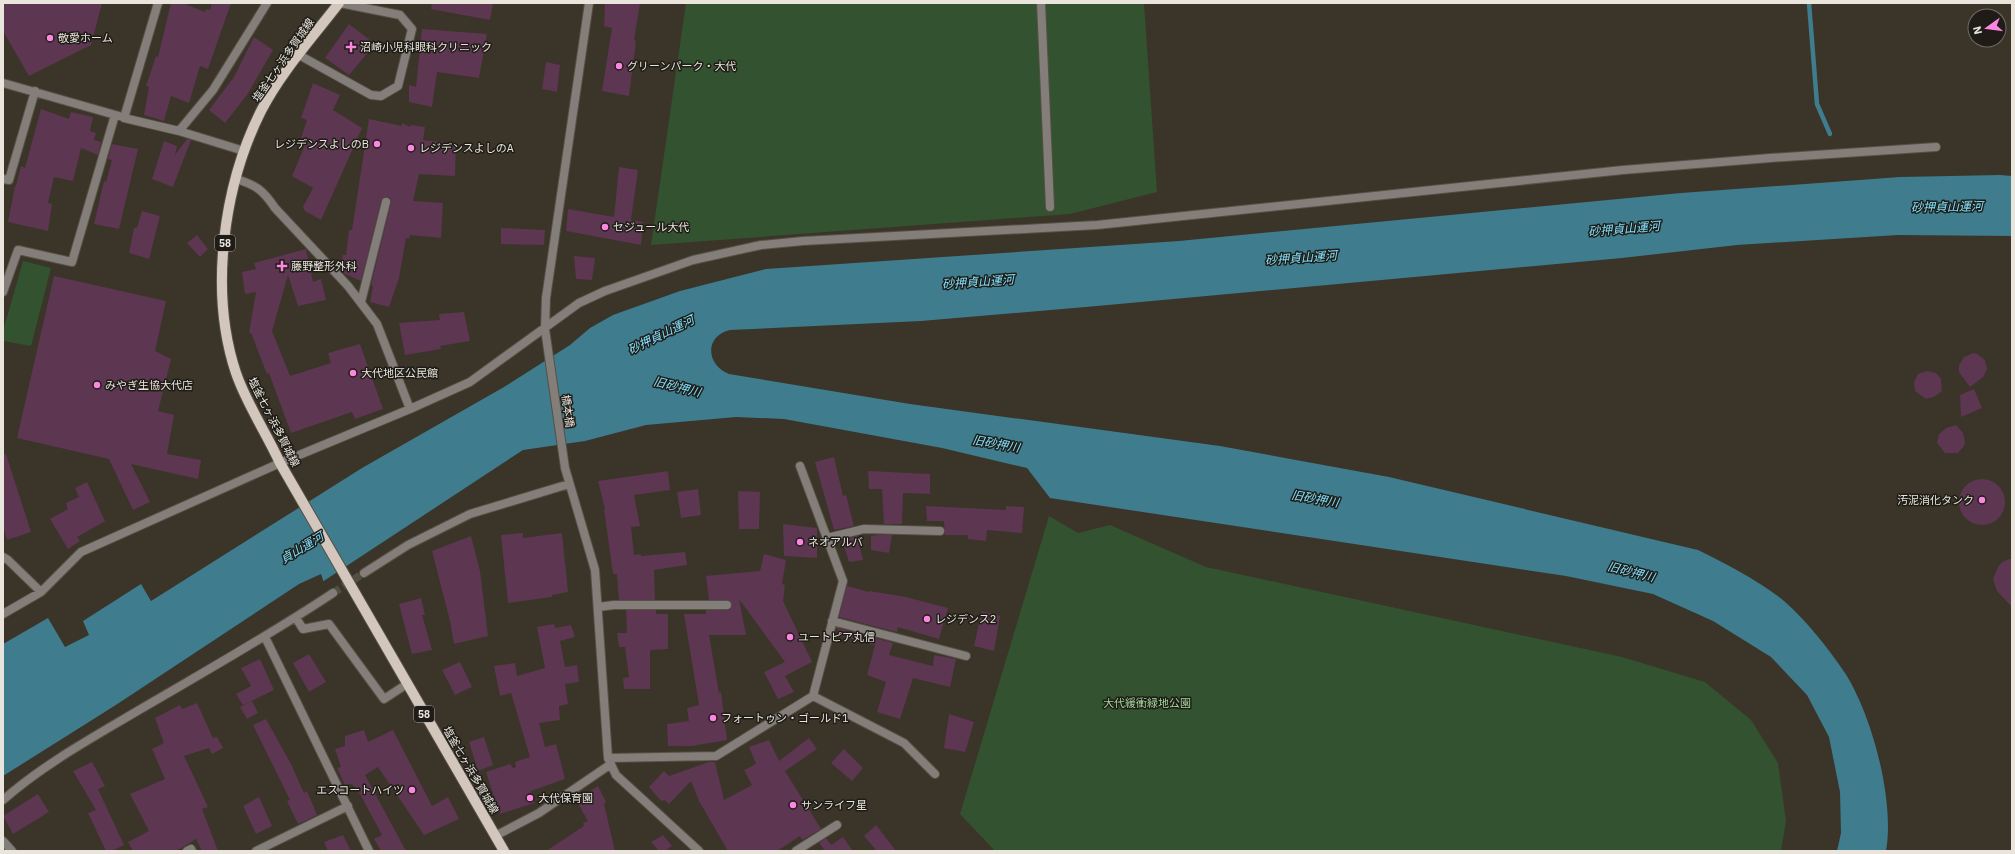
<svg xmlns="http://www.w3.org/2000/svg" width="2015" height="854" font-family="'IBM Plex Sans','Noto Sans JP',sans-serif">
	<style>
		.green { fill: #33522f }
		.water { fill: #3e7c8e }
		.pier { fill: #3b3428 }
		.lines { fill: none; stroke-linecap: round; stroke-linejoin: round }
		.stream { stroke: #3e7c8e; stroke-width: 4.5 }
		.building { fill: #5d3652 }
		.minor-tunnel { stroke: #554f43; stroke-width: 8; stroke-dasharray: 8 4; stroke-linecap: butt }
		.minor-casing { stroke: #575045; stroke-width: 10 }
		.primary-casing { stroke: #575045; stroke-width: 12 }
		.minor { stroke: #847e7a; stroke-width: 8 }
		.primary { stroke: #d3c6bd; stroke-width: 10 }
		.poi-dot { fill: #fd86e2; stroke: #1f1c17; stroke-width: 1.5 }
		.labels { text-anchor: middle; stroke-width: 3; stroke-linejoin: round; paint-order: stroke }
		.shield { fill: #1f1c17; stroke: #aca9a2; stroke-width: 1 }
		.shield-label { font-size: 10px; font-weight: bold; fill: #e9e5dd }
		.poi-label { font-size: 11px; fill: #e9e5dd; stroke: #1f1c17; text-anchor: start }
		.street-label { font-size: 11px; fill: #e9e5dd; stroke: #1f1c17 }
		.park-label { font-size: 11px; fill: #9fd599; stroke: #1f1c17 }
		.water-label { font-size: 12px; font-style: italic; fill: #81e2fe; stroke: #1f1c17 }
	</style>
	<rect width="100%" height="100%" fill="#3b3428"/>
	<path class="green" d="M686 3H1144L1157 192 1070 214 651 245Z
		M23 261 51 268 31 346 3 341V331Z
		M1049 516 1078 533 1110 525 1206 567 1622 657 1705 682 1751 720 1778 763 1786 821 1781 851H995L960 814Z"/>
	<path class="water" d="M2000 175 2012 176V236L1898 235 1737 245 1622 258 1097 306 921 321 730 330C704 336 706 365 729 374L910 404 1220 446 1389 477 1698 550C1728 565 1758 580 1784 601 1807 621 1828 648 1845 673 1872 715 1895 801 1886 851H1837L1841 833 1840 792 1829 737 1807 695 1771 657 1713 621 1653 594 1566 576 1050 498 1027 468 942 448 784 419 736 417 646 425 585 441 523 450 310 590 108 710 3 776V644L48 618 65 647 89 635 83 621 141 584 151 601 362 468 504 387 570 345 590 328 613 315 680 291 766 269 1179 241 1681 193 1900 177Z"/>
	<path class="pier" d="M321 574 324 583 311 591 109 711 31 761 299 584Z"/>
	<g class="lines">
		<path class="stream" d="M1809 3 1817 104 1830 134"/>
	</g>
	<path class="building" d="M3 3H102L91 45 29 76 3 31Z
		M171 3H183L205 12 206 9 210 10 212 3H231L208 69 200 66 189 103 171 96 164 121 144 115 149 87 146 86 156 56 158 57Z
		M432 3H493L490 20 431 9Z
		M605 3H640L634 40 636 41 629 96 602 91 612 28 604 26Z
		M349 24 375 44 349 75 325 58Z
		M422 29 487 34 479 78 437 72 432 107 409 102V85L416 87Z
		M254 37 273 50 247 95 225 123 209 110 234 77Z
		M546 62 560 65 557 92 542 89Z
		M313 83 340 95 333 110 362 128 321 220 305 211 303 207 313 188 292 176 306 143 300 141 307 120 301 118Z
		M41 109 69 119 71 112 93 117 90 131 96 133 94 140 101 142 98 155 81 148 73 181 54 177 48 203 52 204 48 231 8 222 15 186H16L21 166 25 168Z
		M369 119 402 126V123L410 127 411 125 425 127 423 140 456 144 455 176 419 174 413 201 443 203 441 238 410 235 409 239 406 238 399 278 389 307 370 302 373 286 371 285 391 203 390 198 384 197 381 201 361 281 345 274 339 268 343 255H346L349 230H352Z
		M187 139 191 140 173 187 152 179 164 141 177 146 175 155Z
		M112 144 138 149 119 229 94 224 104 181 106 182 112 160 108 159Z
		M619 167 638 170 631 220 643 222 641 245 566 231 568 209 614 217Z
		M142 211 160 216 149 259 129 253 134 228H137Z
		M501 228 545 230 544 245 501 244Z
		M197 235 208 249 200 257 187 243Z
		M306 249 313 282 321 279 326 300 298 306 288 275 272 331 290 376 331 363 328 353 360 344 383 409 355 419 352 412 291 433 269 373 267 374 251 333H249L256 292 245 294 242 272 256 269 254 263Z
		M574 256 595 258 592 280 576 279Z
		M54 276 166 301 155 351 171 359 158 411 174 415 167 454 201 460 198 479 131 464 150 502 133 510 109 459 17 438Z
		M464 312 470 341 440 346 441 349 405 355 399 323 440 320 439 314Z
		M1973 353 1977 354 1985 360 1987 369 1983 377 1970 387 1959 372V365L1964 357Z
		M1927 371 1936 373 1941 379 1942 391 1934 397 1926 399 1915 391 1914 382 1918 374Z
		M1974 389 1982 408 1961 417 1960 395Z
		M1956 425 1963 433 1965 442 1964 446 1958 453H1945L1937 443 1939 434 1946 428Z
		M3 454H6L31 532 7 540 3 526Z
		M834 457 843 496 846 495 854 526 834 530 815 462Z
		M668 471 670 490 634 495 640 526 631 527 634 555 641 554V556L685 552 687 565 654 570 655 600H619L617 574H613L604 509H605L598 481Z
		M868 471 930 474V494L903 493 902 524H884L882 489H869Z
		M1959 502a23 23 0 1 1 46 0a23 23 0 1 1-46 0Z
		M87 482 105 521 77 537 80 541 68 549 50 519 68 509 66 503 79 497 75 488Z
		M698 489 701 515 681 518 677 492Z
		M738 491 760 492 759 529H739Z
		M926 506 1006 510V506L1024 507 1022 533 987 530 986 541 968 539V535H945L944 521H927Z
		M783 524 817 528V558L784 556Z
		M523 533V538L562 533 568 592 552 595V597L508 603 501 535Z
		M878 535H892L889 553 871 550V536Z
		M471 536 480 571 488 636 454 644 450 621 432 551Z
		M857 536 863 560 849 562 842 540Z
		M764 554 786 560 782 584 785 585 783 601 812 662 785 676 794 692 778 699 764 672 785 662 739 599 746 635H709L719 693 721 692 727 740 692 746H668L667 724 689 721 687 708 699 705 684 614H706V610H730L732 605 729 600H709L706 576 760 571Z
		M2012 558V607L1997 591 1993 579 1998 567 2002 562Z
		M847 586 869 592V591L906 597 948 608 939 639 898 627 897 632 839 617Z
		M421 598 425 615H422L432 650 412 654 399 604Z
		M626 610H656V614H668V649L650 650V689H624L623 678 629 677 625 647H619L617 633H627Z
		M982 611 1000 616 994 651 974 646Z
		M554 624 555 628 571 625 575 637 560 641 565 667 577 665 579 682 565 684 568 704 559 706 560 720 539 723 545 747 556 744 565 779 531 791 534 803 500 814 486 772 510 764 513 768 516 767 515 762 530 757 511 693 500 696 494 666 515 663 517 676 545 668 537 627Z
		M838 628 893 643 889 655 933 666 934 655 956 659 950 687 913 678 900 719 877 712 886 682 867 675 875 645 838 635Z
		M309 654 326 682 309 692 293 663Z
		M260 659 274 690 243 705 236 694 251 686 241 668Z
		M460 662 472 687 455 695 442 670Z
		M252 701 258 713 247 719 240 707Z
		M197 703 213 738 217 737 223 748 212 754 209 748 184 756 208 807 202 809 218 851H202L196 839 176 851H133L128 842 149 831 130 794 165 779 152 749 164 743 155 718 180 705 182 709Z
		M949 714 974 722 965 752 944 748Z
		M266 719 291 764 304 793 307 791 317 815 298 824 287 801 290 800 253 725Z
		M364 730 368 742 393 730 432 806 448 797 459 819 424 835 378 767 365 775 406 851H381L374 839 382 835 360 794 352 784 345 785 337 768 341 767 335 749 345 746V736Z
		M484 737 493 765 478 771 469 742Z
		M809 738 817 749 785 771 821 829 802 840 800 836 777 851H728L699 801 691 781 669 804 665 800 661 801 649 787 664 771 669 776 709 762H715L724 800 752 785 744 770 756 764 749 747 769 740 779 761Z
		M844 749 863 768 852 781 831 763Z
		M92 762 105 786 98 789 124 845 112 851H106L88 813 96 810 73 771Z
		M598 786 606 802 604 804 615 851H546L584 826 583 823 588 821 576 800Z
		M38 794 49 812 13 834 3 816Z
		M259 797 272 826 256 834 243 806Z
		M876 825 896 851H877L864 836Z
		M343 835 351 851H328L324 842Z
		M663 835 672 846 665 851H659L651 842Z
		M843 837 853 851H821L824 849 819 843 826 838 831 845Z"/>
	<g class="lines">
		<path class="minor-tunnel" d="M333 593 364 573"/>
		<g class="minor-casing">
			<path id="minor" d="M158 3 124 118 179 131 244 151
				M589 3 546 298 545 329 565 468 595 570 608 758 616 775 699 851
				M1041 3 1050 207
				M299 55 371 95 381 96 398 86 412 29 400 15 340 3
				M3 83 119 116
				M179 131 213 90 267 3
				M3 179 9 180 35 91
				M236 179C256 185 263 190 275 208L348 286 377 324 410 409
				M3 292 18 250 72 262 115 115
				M361 302 386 202
				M827 538 864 529 940 531
				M3 557 8 560 41 592
				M364 573 408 545 470 514 569 484
				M598 607 614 605H727
				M3 614 41 592 81 552 280 463 410 409 470 382 579 303 605 291 693 260 761 245 803 241 1097 225 1623 170 1770 158 1936 147
				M296 618 303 629 329 624 384 699 407 684
				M832 621 966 656
				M265 637 369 851
				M813 696 904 743 935 774
				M608 758 716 756 813 696 843 581 800 466
				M3 800C44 764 92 738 139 710 204 672 270 635 333 593
				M495 836 539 813 611 764
				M3 841 12 851
				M187 851 191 849 192 851
				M256 851 348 806
				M796 851 837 825"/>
		</g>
		<g class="primary-casing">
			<path id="primary" d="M339 3C312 38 281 72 261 111 223 187 209 292 236 373 247 405 266 432 280 463L504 851"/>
		</g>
		<use href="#minor" class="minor"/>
		<use href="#primary" class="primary"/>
	</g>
	<g class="poi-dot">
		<circle cx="50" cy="38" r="4"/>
		<path d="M349 41h4v4h4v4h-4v4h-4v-4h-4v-4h4z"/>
		<circle cx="619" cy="66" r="4"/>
		<circle cx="377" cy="144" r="4"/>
		<circle cx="411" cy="148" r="4"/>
		<circle cx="605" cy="227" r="4"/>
		<path d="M280 260h4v4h4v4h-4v4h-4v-4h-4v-4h4z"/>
		<circle cx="353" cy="373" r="4"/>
		<circle cx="97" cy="385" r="4"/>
		<circle cx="1982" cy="500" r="4"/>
		<circle cx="800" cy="542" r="4"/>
		<circle cx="927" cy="619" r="4"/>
		<circle cx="790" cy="637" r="4"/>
		<circle cx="713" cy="718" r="4"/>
		<circle cx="412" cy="790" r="4"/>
		<circle cx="530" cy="798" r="4"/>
		<circle cx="793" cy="805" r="4"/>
	</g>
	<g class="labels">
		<g class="shield">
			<rect x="215" y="235" width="20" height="16" rx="3"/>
			<rect x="414" y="706" width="20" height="16" rx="3"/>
		</g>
		<g class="shield-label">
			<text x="225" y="247">58</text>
			<text x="424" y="718">58</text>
		</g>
		<g class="poi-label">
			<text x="58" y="42">敬愛ホーム</text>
			<text x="360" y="51">沼崎小児科眼科クリニック</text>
			<text x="627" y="70">グリーンパーク・大代</text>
			<text x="369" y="148" text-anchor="end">レジデンスよしのB</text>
			<text x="419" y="152">レジデンスよしのA</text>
			<text x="613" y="231">セジュール大代</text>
			<text x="291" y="270">藤野整形外科</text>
			<text x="361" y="377">大代地区公民館</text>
			<text x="105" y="389">みやぎ生協大代店</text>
			<text x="1974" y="504" text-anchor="end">汚泥消化タンク</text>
			<text x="808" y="546">ネオアルバ</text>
			<text x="935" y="623">レジデンス2</text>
			<text x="798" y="641">ユートピア丸信</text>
			<text x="721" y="722">フォートゥン・ゴールド1</text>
			<text x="404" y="794" text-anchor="end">エスコートハイツ</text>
			<text x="538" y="802">大代保育園</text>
			<text x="801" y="809">サンライフ星</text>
		</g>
		<g class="street-label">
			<text transform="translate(283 60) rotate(-55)" y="4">塩釜七ヶ浜多賀城線</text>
			<text transform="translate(568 411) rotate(82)" y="4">橋本橋</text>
			<text transform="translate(274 422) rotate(63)" y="4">塩釜七ヶ浜多賀城線</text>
			<text transform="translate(471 770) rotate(60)" y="4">塩釜七ヶ浜多賀城線</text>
		</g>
		<g class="park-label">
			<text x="1147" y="707">大代緩衝緑地公園</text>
		</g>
		<g class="water-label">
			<text transform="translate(1947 207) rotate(-1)" y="4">砂押貞山運河</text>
			<text transform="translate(1624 229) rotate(-5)" y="4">砂押貞山運河</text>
			<text transform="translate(1301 258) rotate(-4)" y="4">砂押貞山運河</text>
			<text transform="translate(978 282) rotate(-4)" y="4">砂押貞山運河</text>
			<text transform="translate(661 335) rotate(-26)" y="4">砂押貞山運河</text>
			<text transform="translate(677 387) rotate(14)" y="4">旧砂押川</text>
			<text transform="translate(996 444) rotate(10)" y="4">旧砂押川</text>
			<text transform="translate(1315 499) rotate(10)" y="4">旧砂押川</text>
			<text transform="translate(302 548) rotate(-31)" y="4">貞山運河</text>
			<text transform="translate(1631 572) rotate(14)" y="4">旧砂押川</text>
		</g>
	</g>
	<rect width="2015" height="854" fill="none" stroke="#e9e5dd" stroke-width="8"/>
	<g transform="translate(1987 28) rotate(256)"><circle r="19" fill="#1f1c17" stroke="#706c66"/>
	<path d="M0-3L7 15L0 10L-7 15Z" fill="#fd86e2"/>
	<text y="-6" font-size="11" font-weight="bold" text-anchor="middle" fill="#e9e5dd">N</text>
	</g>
</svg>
